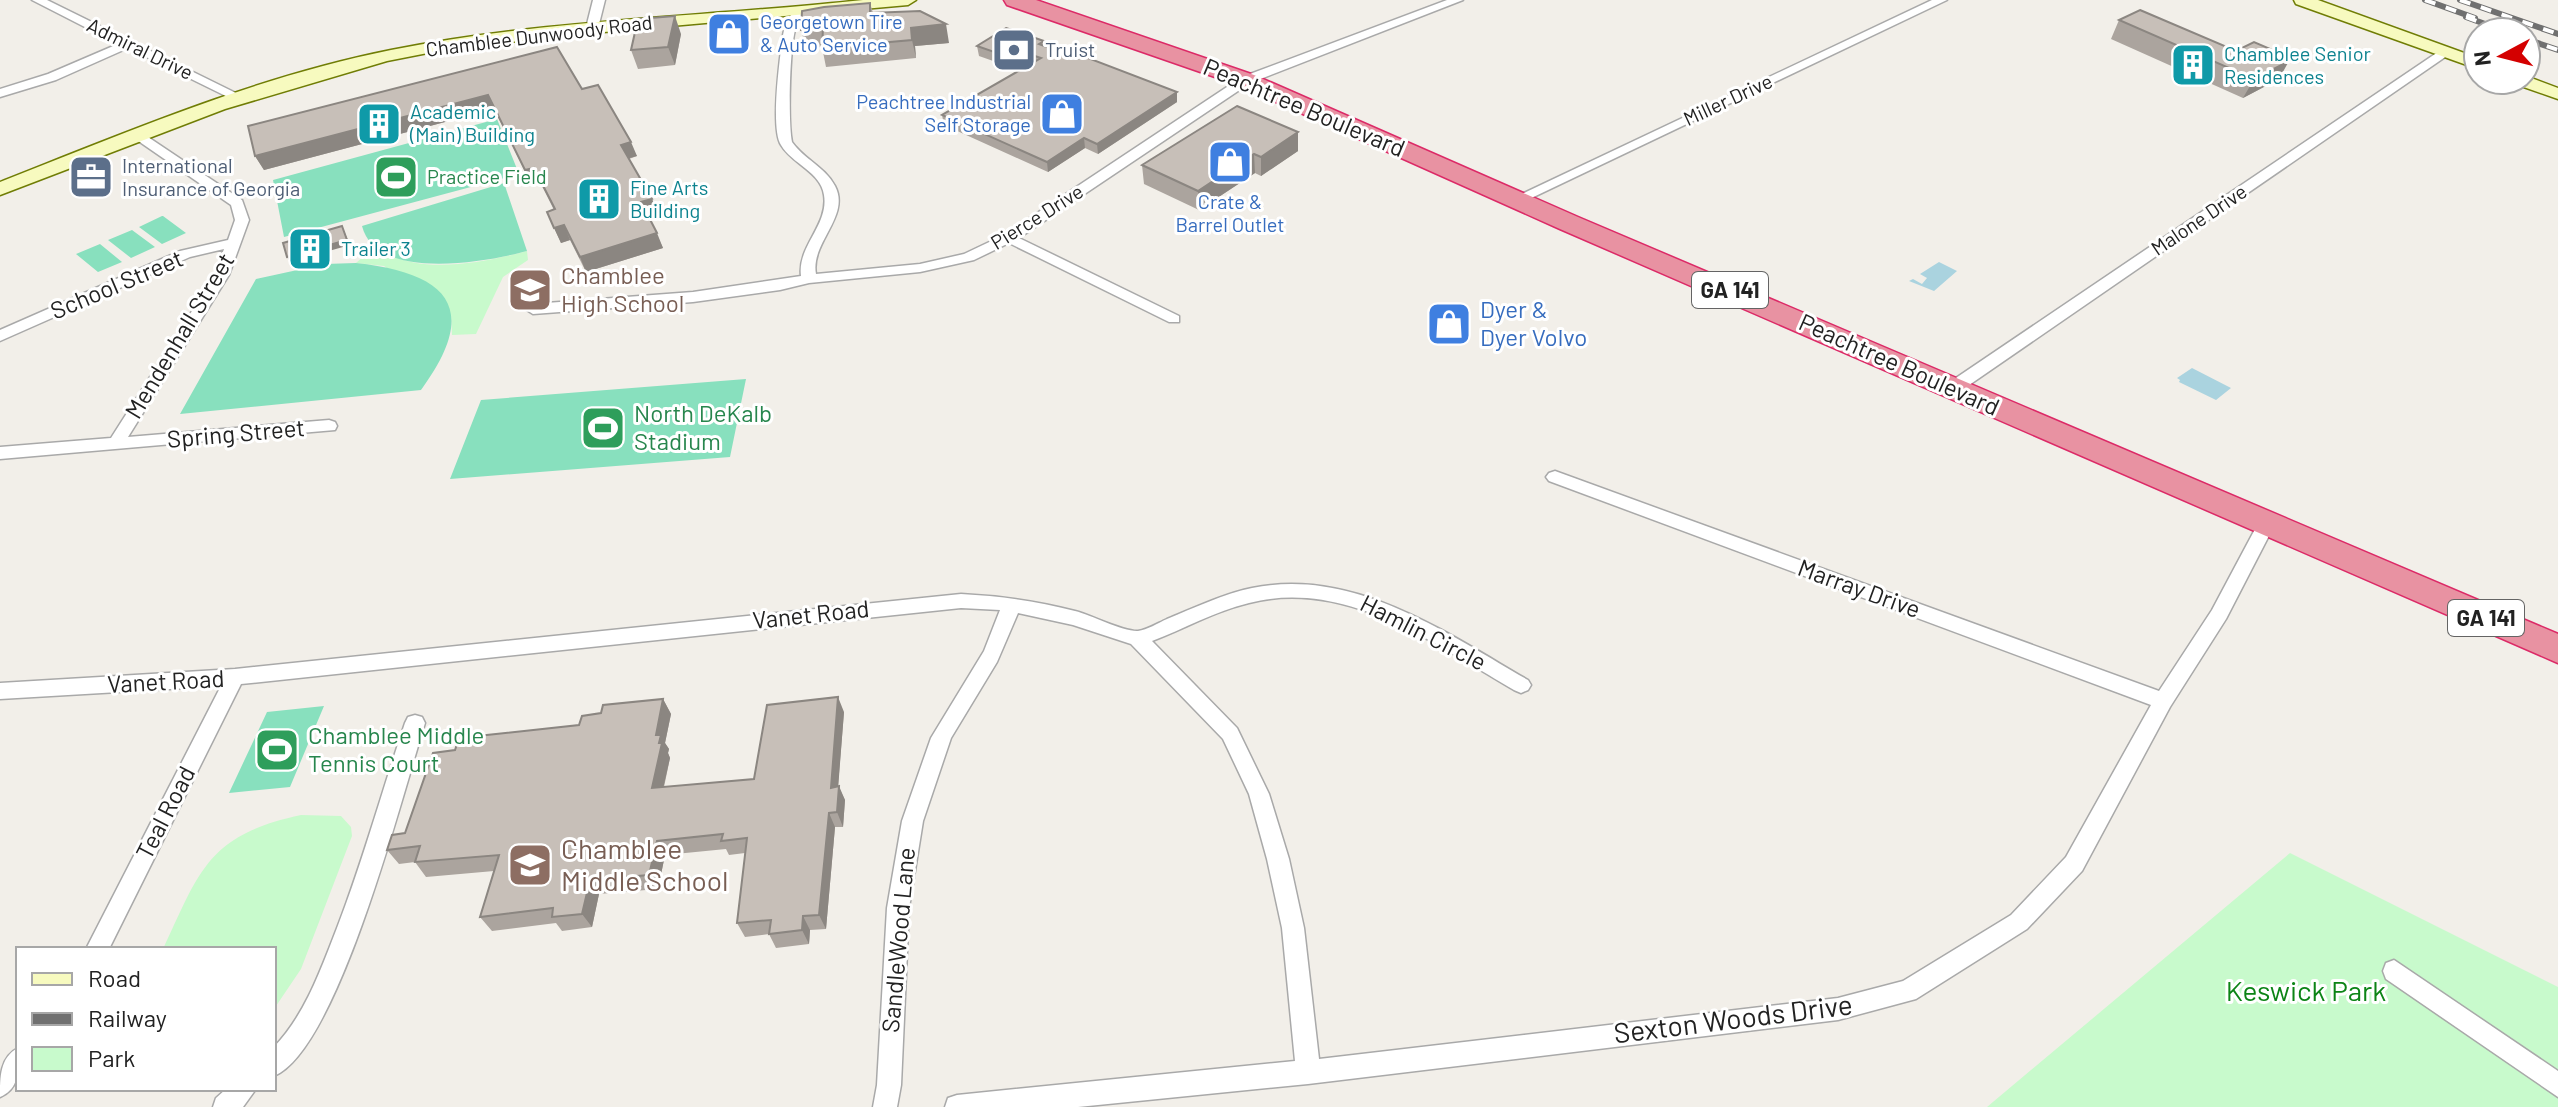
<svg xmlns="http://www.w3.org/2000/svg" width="2558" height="1107" font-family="Barlow,sans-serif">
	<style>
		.park { fill: #c8facc }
		.pitch { fill: #88e0be }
		.water { fill: #aad3df }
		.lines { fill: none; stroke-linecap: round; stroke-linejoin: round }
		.street-casing { stroke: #a9a9a9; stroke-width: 3 }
		.secondary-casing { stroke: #707d05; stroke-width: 3 }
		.highway-casing { stroke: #dc2a67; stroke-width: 3 }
		.street { fill: #fff; fill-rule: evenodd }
		.secondary { fill: #f7fabf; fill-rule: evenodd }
		.highway { fill: #e892a2; fill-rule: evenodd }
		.rail-casing { stroke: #707070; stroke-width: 6 }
		.rail { stroke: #fff; stroke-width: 4; stroke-dasharray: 11; stroke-linecap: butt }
		.wall { fill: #aba49e }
		.shaded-wall { fill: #8b8681 }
		.building { fill: #c7bfb8; stroke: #8b8681; stroke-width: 2 }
		.labels { text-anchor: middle; stroke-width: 6; stroke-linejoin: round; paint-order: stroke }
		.far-shop-label { font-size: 20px; fill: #366cbe; stroke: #fff; text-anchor: start }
		.far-street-label { font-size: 20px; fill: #222; stroke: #fff }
		.far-service-label { font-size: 20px; fill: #4e5e75; stroke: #fff; text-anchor: start }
		.far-culture-label { font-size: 20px; fill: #0d838f; stroke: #fff; text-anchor: start }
		.far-leisure-label { font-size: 20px; fill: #27864d; stroke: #fff; text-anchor: start }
		.shield { fill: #fff; stroke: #646464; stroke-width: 2 }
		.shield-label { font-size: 22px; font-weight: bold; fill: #222 }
		.street-label { font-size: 24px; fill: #222; stroke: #fff }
		.education-label { font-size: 24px; fill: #785e54; stroke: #fff; text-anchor: start }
		.shop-label { font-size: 24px; fill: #366cbe; stroke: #fff; text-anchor: start }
		.leisure-label { font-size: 24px; fill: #27864d; stroke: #fff; text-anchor: start }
		.near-education-label { font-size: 28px; fill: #785e54; stroke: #fff; text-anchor: start }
		.near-park-label { font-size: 28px; fill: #0c8416; stroke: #fff }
		.near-street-label { font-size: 28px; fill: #222; stroke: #fff }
	</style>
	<rect width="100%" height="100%" fill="#f2efe9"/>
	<path class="park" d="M375 246C414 277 482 263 527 251L528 260 503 277 476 334 452 335 451 315 384 266 356 263Z
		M301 815 341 816 351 827 352 836 301 969 274 1009V949H163C200 870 208 835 301 815Z
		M2290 853 2558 987V1107H1987Z"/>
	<path class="pitch" d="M497 119 519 174 284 237 273 180Z
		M504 183 527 251C487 262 376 282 362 226Z
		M162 216H163L186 233 162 244 139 227Z
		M132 230 155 247 131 258 108 240Z
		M100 244 122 262 98 272 76 254Z
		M356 263C447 273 482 307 421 390L180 414 256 279 325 264Z
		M746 379 730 457 450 479 481 400Z
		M324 706 290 787 229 793 267 712Z"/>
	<path class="water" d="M1939 262 1957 271 1934 291 1909 281 1913 279 1922 284 1927 278 1920 274Z
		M2192 368 2231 388 2216 400 2179 382 2180 380 2177 378Z"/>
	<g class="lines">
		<g class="street-casing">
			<path id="street" d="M32 0H47L248 99 238 102 128 48 56 80 0 97V89L48 74 118 44Z
				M593 0H605L598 28 592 32 586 28Z
				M1447 0H1463L1250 83 1019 238 1179 316V322H1169L1009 243 974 260 920 272 809 283 780 290 693 302 533 314 525 309 533 304 693 292 801 276C797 246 829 225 824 195 821 172 792 164 781 145 770 128 780 57 783 35L786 21 796 9 806 11C803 14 800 17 798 21 789 37 788 123 792 142 804 159 825 167 835 186 851 216 810 243 816 274L920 264 964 254 1004 235 1242 77Z
				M1932 0H1947L1521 203H1511L1509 200Z
				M2441 50 2451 53 1959 392H1947L1945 388 1947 384Z
				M139 131 242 200 249 220 229 275 128 437 329 420 335 422 337 426 335 430 0 459V447L111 438 215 275 224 249 190 257 0 341V330L180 251 228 240 235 220 231 205 134 138V132Z
				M1555 471 2159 691 2212 610 2261 518H2273L2276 522 2226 619 2170 707 2082 871 2027 929 1916 999 1838 1020 1308 1084 1078 1107H945L948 1098 957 1095 1295 1061 1282 928 1267 859 1249 794 1223 739 1131 644 1073 625 1018 613 997 662 951 738 923 821 909 908 901 1085 897 1107H873L877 1085 887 908 902 821 931 738 984 651 1000 610 961 608 241 684 109 949H86L221 686 0 699V683L235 669 961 594C1000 596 1037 601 1075 611 1091 615 1124 632 1138 631 1147 630 1158 623 1167 619 1194 608 1223 594 1252 588 1353 567 1445 632 1528 680L1531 685 1528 690 1521 693 1514 690C1435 644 1345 578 1249 603 1215 611 1184 629 1152 641L1237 728 1269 794 1289 859 1304 928 1319 1059 1838 998 1903 981 2011 915 2066 857 2151 705 1549 481 1546 477 1549 473Z
				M415 715 422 717 425 723C403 792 338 1050 274 1076V1047C305 1015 321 969 337 928 363 861 382 791 405 723L408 717Z
				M2394 960 2558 1071V1097L2386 979 2383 971 2386 963Z
				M18 1048C18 1068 21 1088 0 1097 0 1077 0 1057 18 1048Z
				M226 1089H256L243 1107H213L216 1098Z"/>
		</g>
		<g class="secondary-casing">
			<path id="secondary" d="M863 0H916L908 5 559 36 443 50 387 61 225 109 0 195V182C127 132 256 77 391 50 547 19 706 17 863 0Z
				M2294 0H2318L2478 58V69L2296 4Z
				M2526 76 2558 88V99L2515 84 2512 80H2526Z"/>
		</g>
		<g class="highway-casing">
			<path id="highway" d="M1004 0H1036L1254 75 1578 217 2558 634V663L1560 229 1238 85 1007 5Z"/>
		</g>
		<use href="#street" class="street"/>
		<use href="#secondary" class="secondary"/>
		<use href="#highway" class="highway"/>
		<g class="rail-casing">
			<path id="rail" d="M2425 0 2475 18
				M2460 0 2558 34
				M2466 17 2507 32
				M2526 39 2558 50"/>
		</g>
		<use href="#rail" class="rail"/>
	</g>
	<path class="wall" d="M870 3 873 13 949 43 915 46 916 58 826 67 822 47 806 49 801 30Z
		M2119 20 2236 51 2282 54 2280 57 2279 79 2243 98 2111 39Z
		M681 34 675 65 638 69 631 50Z
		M1044 41 1045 46 1078 59 1177 92V102L1098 154 1085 148 1048 172 944 125 942 115 1031 64 1006 55 996 62 979 56 977 46Z
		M582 89 637 156 629 159 652 199 658 214 648 217 663 248 586 272 570 240 561 243 547 212 554 210 540 182 532 185 494 109 264 170 255 156Z
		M1237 106 1298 151 1261 176 1255 173 1199 210 1144 184 1142 165Z
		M663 699 671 714 665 743 669 749 668 753 670 758 664 787 754 779 844 712 838 786 845 800 843 827H835L826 929 810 930 809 944 776 948 769 934 745 937 737 923 745 853 729 855 726 849 665 855 658 889 599 894 592 927 562 931 556 923 492 931 480 917 494 871 426 877 415 862 399 864 387 850 405 833 455 750 579 725 601 713Z"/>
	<path class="shaded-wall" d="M675 16 681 34 675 65 668 47Z
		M946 24 949 43 915 46 916 58 912 40 911 28Z
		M1004 46 1006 55 996 62 994 52Z
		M2282 54 2274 69 2289 61 2279 79 2243 98 2254 79 2278 56Z
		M1177 92V102L1098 154 1097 144Z
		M488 95 494 109 264 170 255 156Z
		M1298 132V151L1261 176V157Z
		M1084 138 1085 148 1048 172 1047 162Z
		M631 142 637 156 626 159 621 145Z
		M1254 154 1255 173 1199 210 1198 191Z
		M534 168 540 182 532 185 525 170Z
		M652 199 658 214 646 217 641 202Z
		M564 225 570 240 561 243 554 228Z
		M342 226 350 245 290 262 287 257Z
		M657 233 663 248 586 272 580 257Z
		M838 697 844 712 837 802 831 788Z
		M663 699 671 714 665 743 669 749 668 753 670 758 660 802 652 788 656 735Z
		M839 786 845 800 843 827 837 812Z
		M829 813 835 827 826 929 819 915Z
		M657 841 665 855 658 889 649 875Z
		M590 880 599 894 592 927 582 914Z
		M803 916 810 930 809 944 802 930Z"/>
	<path class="building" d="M870 3V13L920 11 946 24 911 28 912 40 822 48 823 28 801 30 802 11 824 7Z
		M2140 10 2236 51 2254 42 2282 54 2278 56 2289 61 2254 79 2119 20Z
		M675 16 668 47 631 50 638 19Z
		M1006 28 1044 41 1039 44 1078 59 1083 56 1177 92 1097 144 1084 138 1047 162 942 115 1041 58 1004 46 994 52 977 46Z
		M557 47 582 89 598 85 631 142 621 145 652 199 641 202 657 233 580 257 564 225 554 228 547 212 555 209 534 168 525 170 488 95 255 156 248 126Z
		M1237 106 1298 132 1261 157 1254 154 1198 191 1142 165Z
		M342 226 347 240 287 257 283 243Z
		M838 697 831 788 839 786 837 812 829 813 819 915 803 916 802 930 769 934 771 920 737 923 747 838 721 841 723 834 657 841 649 875 590 880 582 914 552 917 553 908 480 917 499 855 415 862 420 846 387 850 392 835 405 833 433 753 455 750 459 738 579 725 582 716 601 713 603 705 663 699 656 735H661L659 743H662L652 788 754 779 767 705Z"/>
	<defs>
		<g id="shop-square" transform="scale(2.3)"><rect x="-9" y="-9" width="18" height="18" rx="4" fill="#3f7fe0" stroke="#fff"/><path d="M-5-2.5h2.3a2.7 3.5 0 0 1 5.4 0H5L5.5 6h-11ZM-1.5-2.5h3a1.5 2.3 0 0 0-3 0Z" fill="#fff"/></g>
		<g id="bank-square" transform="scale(2.3)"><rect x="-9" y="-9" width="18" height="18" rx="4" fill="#5c6f8a" stroke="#fff"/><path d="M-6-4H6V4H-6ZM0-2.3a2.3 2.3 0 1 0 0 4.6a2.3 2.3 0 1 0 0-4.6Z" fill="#fff"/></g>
		<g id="building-square" transform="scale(2.3)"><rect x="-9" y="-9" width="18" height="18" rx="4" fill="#0f9aa8" stroke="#fff"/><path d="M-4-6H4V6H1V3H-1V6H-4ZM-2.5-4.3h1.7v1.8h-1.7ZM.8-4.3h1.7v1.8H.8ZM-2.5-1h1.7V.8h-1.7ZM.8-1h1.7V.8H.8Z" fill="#fff"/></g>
		<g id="office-square" transform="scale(2.3)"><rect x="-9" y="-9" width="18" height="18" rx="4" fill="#5c6f8a" stroke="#fff"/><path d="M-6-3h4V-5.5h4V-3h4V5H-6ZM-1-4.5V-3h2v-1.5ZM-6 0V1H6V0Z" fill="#fff"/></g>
		<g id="stadium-square" transform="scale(2.3)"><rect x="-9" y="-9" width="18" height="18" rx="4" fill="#2e9e5b" stroke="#fff"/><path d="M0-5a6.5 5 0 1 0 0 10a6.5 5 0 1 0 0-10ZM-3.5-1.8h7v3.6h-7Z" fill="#fff"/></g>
		<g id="school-square" transform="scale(2.3)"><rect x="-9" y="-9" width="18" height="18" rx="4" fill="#8d6e63" stroke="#fff"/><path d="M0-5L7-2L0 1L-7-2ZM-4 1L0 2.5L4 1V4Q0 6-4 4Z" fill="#fff"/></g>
	</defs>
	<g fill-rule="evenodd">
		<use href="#shop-square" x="729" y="34"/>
		<use href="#bank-square" x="1014" y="50"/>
		<use href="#building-square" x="2193" y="65"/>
		<use href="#shop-square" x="1062" y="114"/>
		<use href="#building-square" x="379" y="124"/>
		<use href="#shop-square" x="1230" y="162"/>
		<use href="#office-square" x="91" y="177"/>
		<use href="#stadium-square" x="396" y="177"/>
		<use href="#building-square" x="599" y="199"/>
		<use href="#building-square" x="310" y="249"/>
		<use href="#school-square" x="530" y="290"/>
		<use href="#shop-square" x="1449" y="324"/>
		<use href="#stadium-square" x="603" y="428"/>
		<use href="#stadium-square" x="277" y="750"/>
		<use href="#school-square" x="530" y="865"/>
	</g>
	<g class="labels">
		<g class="far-shop-label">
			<text x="760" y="29">Georgetown Tire<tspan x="760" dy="23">&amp; Auto Service</tspan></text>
			<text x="1031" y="109" text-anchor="end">Peachtree Industrial<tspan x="1031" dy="23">Self Storage</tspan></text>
			<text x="1230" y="209" text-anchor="middle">Crate &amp;<tspan x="1230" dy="23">Barrel Outlet</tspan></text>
		</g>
		<g class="far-street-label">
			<text transform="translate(539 36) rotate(-7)" y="7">Chamblee Dunwoody Road</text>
			<text transform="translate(140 49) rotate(26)" y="7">Admiral Drive</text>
			<text transform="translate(1728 100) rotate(-25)" y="7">Miller Drive</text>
			<text transform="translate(1037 217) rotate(-32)" y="7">Pierce Drive</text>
			<text transform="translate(2199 220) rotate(-34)" y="7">Malone Drive</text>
		</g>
		<g class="far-service-label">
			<text x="1045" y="57">Truist</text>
			<text x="122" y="173">International<tspan x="122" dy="23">Insurance of Georgia</tspan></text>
		</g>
		<g class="far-culture-label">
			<text x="2224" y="61">Chamblee Senior<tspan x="2224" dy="23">Residences</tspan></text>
			<text x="410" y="119">Academic<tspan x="410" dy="23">(Main) Building</tspan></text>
			<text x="630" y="195">Fine Arts<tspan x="630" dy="23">Building</tspan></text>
			<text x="341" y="256">Trailer 3</text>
		</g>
		<g class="far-leisure-label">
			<text x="427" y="184">Practice Field</text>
		</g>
		<g class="shield">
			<rect x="1692" y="272" width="76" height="36" rx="6"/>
			<rect x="2448" y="600" width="76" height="36" rx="6"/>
		</g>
		<g class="shield-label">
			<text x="1730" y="298">GA 141</text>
			<text x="2486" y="626">GA 141</text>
		</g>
		<g class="street-label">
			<text transform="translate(1304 108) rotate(23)" y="8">Peachtree Boulevard</text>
			<text transform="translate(117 285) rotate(-23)" y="8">School Street</text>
			<text transform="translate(180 336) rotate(-59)" y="8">Mendenhall Street</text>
			<text transform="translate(1899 365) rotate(24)" y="8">Peachtree Boulevard</text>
			<text transform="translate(236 434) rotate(-5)" y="8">Spring Street</text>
			<text transform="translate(1859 589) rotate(20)" y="8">Marray Drive</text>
			<text transform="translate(811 615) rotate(-6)" y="8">Vanet Road</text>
			<text transform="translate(1423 633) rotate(27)" y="8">Hamlin Circle</text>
			<text transform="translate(166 682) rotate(-3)" y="8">Vanet Road</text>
			<text transform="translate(166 813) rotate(-63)" y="8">Teal Road</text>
			<text transform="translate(899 940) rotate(-85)" y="8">SandleWood Lane</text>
		</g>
		<g class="education-label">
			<text x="561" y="284">Chamblee<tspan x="561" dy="28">High School</tspan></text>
		</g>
		<g class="shop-label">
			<text x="1480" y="318">Dyer &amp;<tspan x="1480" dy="28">Dyer Volvo</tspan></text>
		</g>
		<g class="leisure-label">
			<text x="634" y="422">North DeKalb<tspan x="634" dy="28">Stadium</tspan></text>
			<text x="308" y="744">Chamblee Middle<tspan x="308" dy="28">Tennis Court</tspan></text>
		</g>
		<g class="near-education-label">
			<text x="561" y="859">Chamblee<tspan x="561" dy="32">Middle School</tspan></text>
		</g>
		<g class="near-park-label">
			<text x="2306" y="1001">Keswick Park</text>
		</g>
		<g class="near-street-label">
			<text transform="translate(1733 1019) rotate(-7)" y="10">Sexton Woods Drive</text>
		</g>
	</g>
	<rect x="16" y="947" width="260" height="144" fill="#ffffff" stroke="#a7a7a7" stroke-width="2"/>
	<rect x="32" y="973" width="40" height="12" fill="#f7fabf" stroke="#a7a7a7" stroke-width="2"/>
	<text x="88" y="987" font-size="24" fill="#222222">Road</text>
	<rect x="32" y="1013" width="40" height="12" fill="#707070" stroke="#a7a7a7" stroke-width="2"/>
	<text x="88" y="1027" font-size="24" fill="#222222">Railway</text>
	<rect x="32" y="1047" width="40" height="24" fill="#c8facc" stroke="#a7a7a7" stroke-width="2"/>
	<text x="88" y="1067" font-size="24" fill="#222222">Park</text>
	<g transform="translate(2502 56) rotate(263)"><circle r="38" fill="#ffffff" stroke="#a7a7a7" stroke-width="2"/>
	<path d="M0-6L14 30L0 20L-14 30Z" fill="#d40000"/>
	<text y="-12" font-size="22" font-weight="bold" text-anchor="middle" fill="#222222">N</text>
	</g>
</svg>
